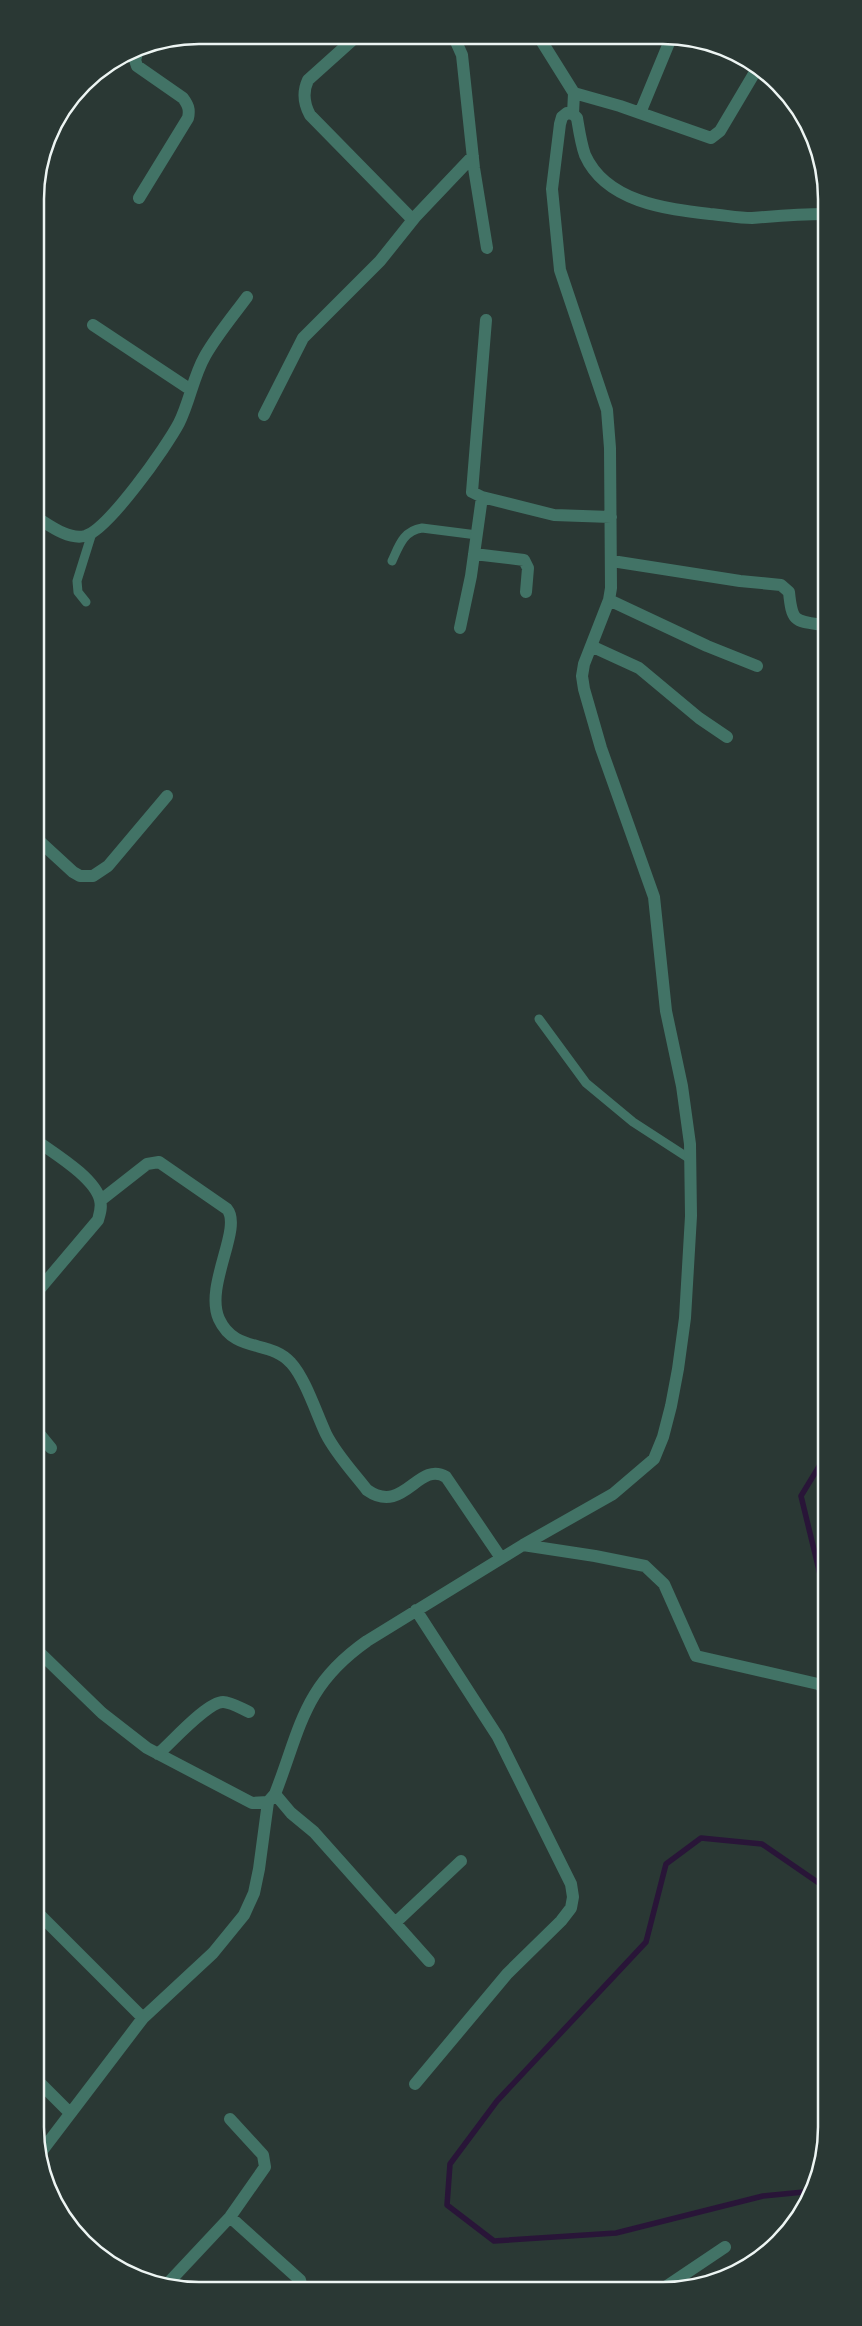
<svg xmlns="http://www.w3.org/2000/svg" width="862" height="2326" font-family="Quicksand,sans-serif">
	<style>
		.lines { fill: none; stroke-linecap: round; stroke-linejoin: round }
		.stream { stroke: #291538; stroke-width: 5.5 }
		.lane { stroke: #427366; stroke-width: 9 }
		.street { stroke: #427366; stroke-width: 12 }
		.rim { fill: none; stroke: #edf5f3; stroke-width: 2.5 }
	</style>
	<rect width="100%" height="100%" fill="#2a3834"/>
	<g class="lines">
		<path class="stream" d="M826 1455 801 1496 826 1599
			M814 2191 763 2196 616 2233 494 2241 447 2205 450 2164 497 2101 646 1942 666 1864 701 1838 762 1844 826 1888"/>
		<path class="lane" d="M392 561C399 546 403 531 422 528L477 535
			M86 602 78 592 77 581 92 533
			M539 1019 586 1083 633 1122 690 1159"/>
		<path class="street" d="M357 36 308 80C302 93 304 104 310 115L413 220
			M454 37 462 55 474 168 487 248
			M539 37 574 93 573 114
			M139 47 135 60 137 66 183 98C188 105 190 109 188 118L139 198
			M574 93 620 106 711 138 720 131 758 67
			M640 113 671 38
			M486 320 472 492 482 497 554 515 611 517
			M93 325 191 390
			M264 415 303 338 380 261 416 216 473 156
			M36 517C49 525 68 540 85 536 108 530 167 446 179 423 190 401 193 377 205 356 217 335 233 316 247 297
			M474 554 524 560 528 568 526 592
			M612 561 740 581 781 585 789 592C792 623 795 621 824 625
			M609 600 707 646 757 666
			M460 628 471 576 482 497
			M591 646 639 668 699 718 727 737
			M36 838 73 872 80 876H93L108 866 167 796
			M37 1141C55 1154 95 1178 100 1200 102 1207 100 1213 98 1220L37 1292
			M101 1200 147 1164 159 1162 227 1209C243 1228 204 1286 219 1319 235 1354 270 1339 291 1363 305 1378 317 1415 326 1434 336 1454 353 1472 367 1490 404 1516 418 1460 446 1477L501 1558
			M37 1431 51 1448
			M523 1545 595 1556 645 1566 664 1584 696 1656 818 1684 826 1689
			M37 1650 102 1713 147 1748 252 1803 268 1802 275 1794C301 1727 303 1686 367 1641L523 1545 613 1494 654 1459 663 1437 671 1406 678 1369 685 1318 691 1216 690 1144 682 1086 666 1011 654 897 601 748 584 689 582 676 584 664 609 600 611 588 610 448 607 410 560 270 552 189 560 124 562 117 567 113 573 114 577 118C579 130 581 144 585 155 606 202 666 209 710 214 724 215 738 218 752 218 776 216 800 214 824 214
			M158 1754C171 1743 207 1702 223 1702 231 1702 242 1709 249 1712
			M275 1794 291 1813 314 1832 429 1961
			M38 1913 143 2018
			M395 1923 461 1861
			M38 2081 70 2113
			M415 2084 507 1974 561 1921 571 1908 573 1897 571 1884 498 1737 416 1610
			M38 2156 143 2018 213 1953 244 1915 254 1893 259 1869 268 1802
			M230 2217 300 2280 302 2288
			M162 2286 170 2281 230 2217 265 2167 263 2155 230 2119
			M664 2288 725 2247"/>
	</g>
	<path d="M0 0H862V2326H0ZM199 44H663A155 155 0 0 1 818 199V2127A155 155 0 0 1 663 2282H199A155 155 0 0 1 44 2127V199A155 155 0 0 1 199 44Z" fill="#2a3834" fill-rule="evenodd"/>
	<path class="rim" d="M199 44H663A155 155 0 0 1 818 199V2127A155 155 0 0 1 663 2282H199A155 155 0 0 1 44 2127V199A155 155 0 0 1 199 44Z"/>
</svg>
